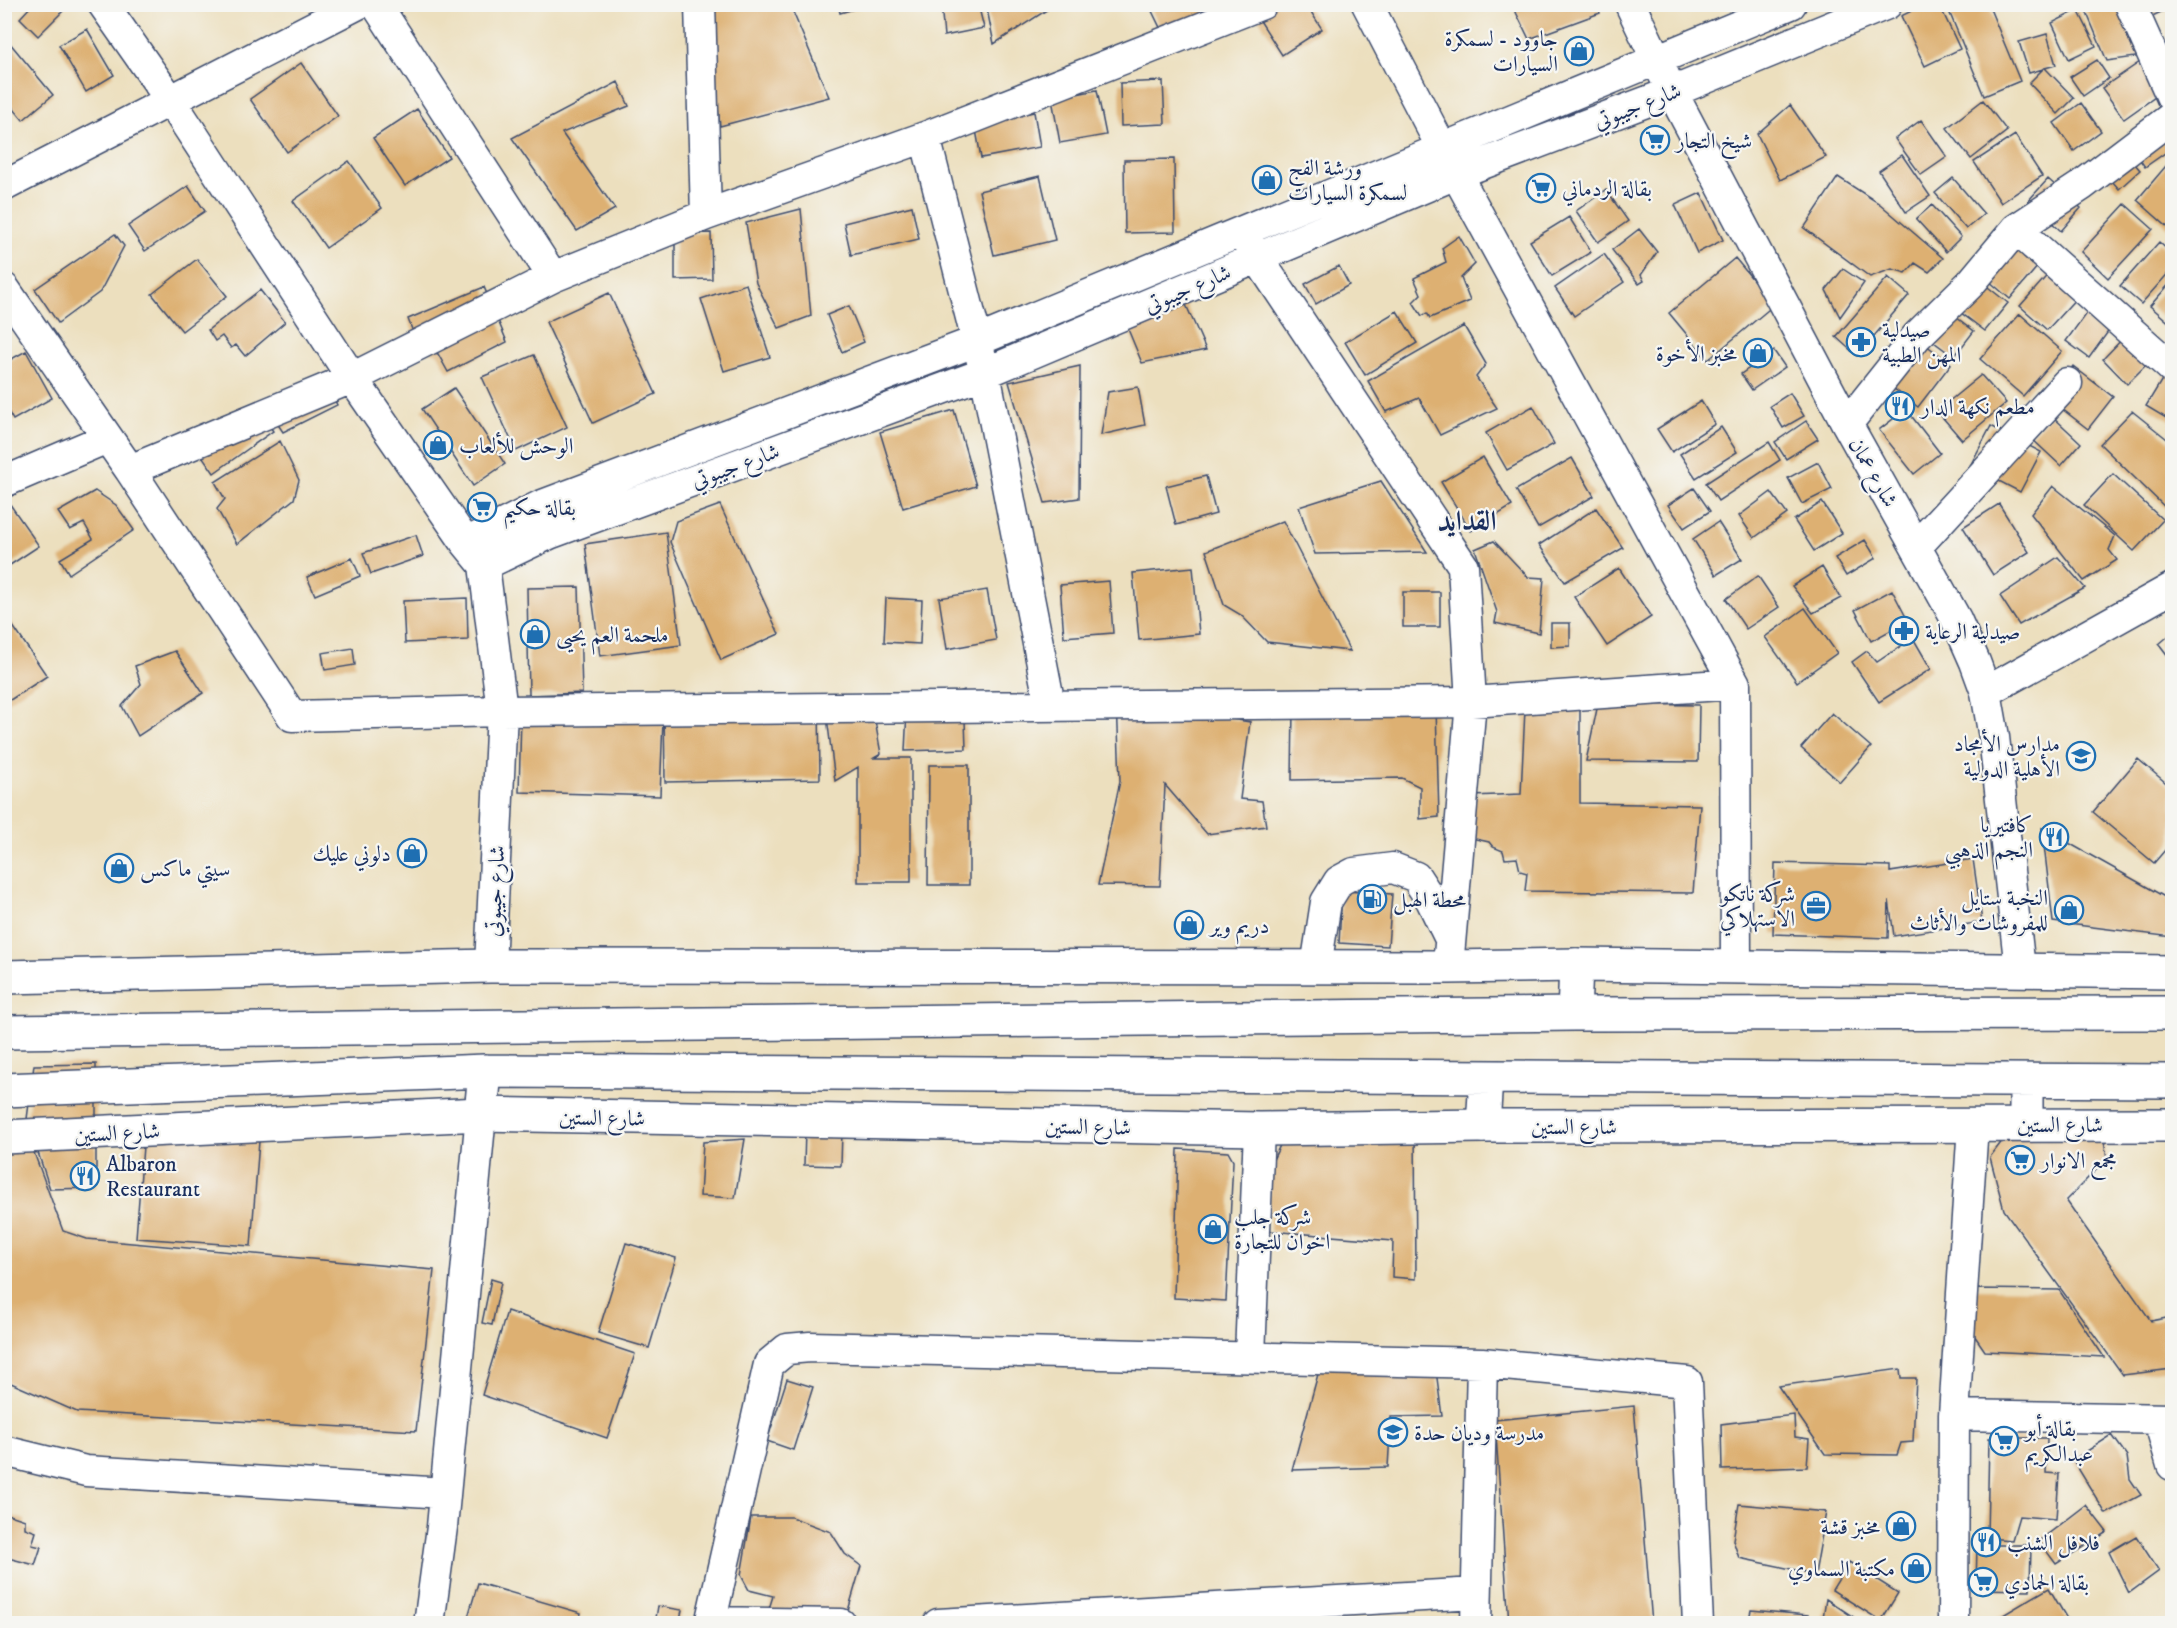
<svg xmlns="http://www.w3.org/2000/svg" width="2177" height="1628" font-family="'IM FELL DW Pica',Amiri,serif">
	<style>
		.building { fill: #ddb072 }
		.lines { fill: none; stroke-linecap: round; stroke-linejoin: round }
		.minor-casing { stroke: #3a496c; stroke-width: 33 }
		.major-casing { stroke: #3a496c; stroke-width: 36 }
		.highway-casing { stroke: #3a496c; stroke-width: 36 }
		.minor { stroke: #fff; stroke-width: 30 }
		.major { stroke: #fff; stroke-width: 33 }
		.highway { stroke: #fff; stroke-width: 33 }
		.labels { text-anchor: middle; stroke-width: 4.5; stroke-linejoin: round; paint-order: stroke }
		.poi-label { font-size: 22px; fill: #1b2f5e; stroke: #f6f6f2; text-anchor: start }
		.street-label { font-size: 22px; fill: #1b2f5e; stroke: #f6f6f2 }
		.district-label { font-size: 28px; font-weight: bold; fill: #1b2f5e; stroke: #f6f6f2 }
	</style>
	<rect width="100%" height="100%" fill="#f6f6f2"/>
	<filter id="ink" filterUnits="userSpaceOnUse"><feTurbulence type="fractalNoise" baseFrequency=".0167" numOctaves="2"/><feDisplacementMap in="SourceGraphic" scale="12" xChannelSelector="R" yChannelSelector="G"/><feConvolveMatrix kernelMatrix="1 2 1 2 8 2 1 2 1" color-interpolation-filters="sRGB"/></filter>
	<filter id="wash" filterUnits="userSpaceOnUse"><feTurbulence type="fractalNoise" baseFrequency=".008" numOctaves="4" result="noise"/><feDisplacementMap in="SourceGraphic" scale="24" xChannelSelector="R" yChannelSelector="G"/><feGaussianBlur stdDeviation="1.35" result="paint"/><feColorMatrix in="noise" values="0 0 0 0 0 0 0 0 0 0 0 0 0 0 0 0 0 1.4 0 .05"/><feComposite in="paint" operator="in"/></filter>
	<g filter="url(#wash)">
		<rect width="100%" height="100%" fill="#ecdfbe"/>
		<g id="blocks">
			<path class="building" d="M33 4H59L64 10 38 36 20 18Z
				M838 4H868V5L840 13Z
				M941 4H978L984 28 944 36Z
				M986 4H1056L994 44Z
				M1160 4H1228L1171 50 1151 9Z
				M1275 4H1306L1322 29 1282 55 1257 16Z
				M1512 4H1597L1600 13 1529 39Z
				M1926 4H1939L1960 49 1925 66 1901 16Z
				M1946 4H1988L2020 81 1984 96Z
				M2083 4H2121L2143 56 2107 61Z
				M2142 4H2172V7L2148 18Z
				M707 5H790L829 97 720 126Z
				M2078 10 2096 46 2069 59 2052 23Z
				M87 29 114 75 86 92 59 45Z
				M2047 34 2056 65 2045 68 2074 98 2058 114 2029 83 2043 69 2029 73 2019 42Z
				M4 36 53 95 23 120 4 97Z
				M2097 60 2109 78 2083 96 2070 77Z
				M2140 62 2162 92 2124 119 2102 88Z
				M301 63 338 116 287 152 250 99Z
				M1163 81 1165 124 1121 126 1120 83Z
				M618 82 629 106 562 133 615 209 577 231 512 138Z
				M1097 90 1106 135 1060 143 1052 99Z
				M1983 100 2007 131 1971 159 1947 128Z
				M2081 103 2101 131 2074 151 2054 123Z
				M1790 105 1826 157 1780 180 1757 134Z
				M417 109 449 157 405 186 373 138Z
				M1034 112 1040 147 981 158 975 124Z
				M1921 120 1947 157 1921 175 1895 139Z
				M2172 129V148L2145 167 2128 143Z
				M2015 135 2042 176 2001 203 1974 162Z
				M2121 148 2140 170 2119 189 2099 166Z
				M1902 155 1930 196 1906 212 1879 171Z
				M1174 159 1175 232 1125 233 1124 160Z
				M2171 160 2172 161V231L2137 200Z
				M349 161 382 208 326 248 293 201Z
				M1040 176 1055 240 994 255 979 191Z
				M1838 177 1880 204 1943 258 1929 272 1915 263 1906 273 1892 269 1870 277 1804 228Z
				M1953 178 1984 214 1966 229 1935 193Z
				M2048 179 2081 208 2061 231 2028 201Z
				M188 186 205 211 145 251 128 226Z
				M1606 190 1628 221 1598 242 1576 211Z
				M1701 193 1723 240 1697 253 1675 205Z
				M2125 204 2153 229 2108 278 2081 252Z
				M1932 205 1961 237 1946 252 1916 219Z
				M912 206 919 239 851 255 844 223Z
				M801 209 811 316 779 328 756 283 746 223Z
				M1569 217 1591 252 1552 276 1530 241Z
				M1639 229 1657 252 1641 275 1644 281 1639 284 1612 250Z
				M711 233 712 279 675 280V234Z
				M115 234 124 246 100 292 58 323 35 289Z
				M1459 236 1475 264 1461 278 1470 301 1430 318 1427 313 1422 316 1413 302 1421 294 1414 278 1446 262 1442 248Z
				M2009 242 2038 266 2010 299 1982 275Z
				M2159 242 2172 254V269L2141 304 2120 286Z
				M1604 254 1624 282 1574 316 1555 288Z
				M1735 258 1774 305 1708 360 1669 313Z
				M197 259 227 296 182 331 152 294Z
				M1339 266 1349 285 1316 304 1305 284Z
				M1843 269 1864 283 1840 317 1826 290Z
				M2051 271 2079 295 2047 330 2020 306Z
				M1888 277 1909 295 1857 356 1836 337Z
				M1979 280 2008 303 1985 331 1956 309Z
				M2172 281V325L2150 306Z
				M746 284 770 357 724 371 701 299Z
				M484 287 507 342 448 372 438 354 419 348 408 319Z
				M260 290 285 322 245 356 236 345 231 348 222 336 215 341 208 330Z
				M609 293 656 394 593 423 546 322Z
				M2100 294 2123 311 2089 358 2066 341Z
				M1183 298 1206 350 1142 363 1125 322Z
				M1939 304 1974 331 1954 357 1918 330Z
				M849 306 864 342 842 352 827 315Z
				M1397 311 1417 343 1365 375 1345 342Z
				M2020 314 2062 351 2023 396 1980 359Z
				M1464 326 1486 364 1476 377 1497 408 1440 435 1419 398 1386 412 1368 381Z
				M2129 332 2154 357 2127 384 2103 359Z
				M1922 342 1951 364 1918 407 1889 385Z
				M26 351 52 398 13 420 4 404V363Z
				M1774 351 1785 367 1752 390 1741 374Z
				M534 355 567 427 516 451 482 377Z
				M2172 363V418L2171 421 2146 406Z
				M1080 366 1079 498 1045 503 1009 382Z
				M2073 366 2113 397 2088 429 2048 398Z
				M1981 375 2006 403 1962 440 1937 411Z
				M1138 387 1145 425 1101 435 1108 392Z
				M454 388 505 464 473 486 422 409Z
				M330 390 337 405 283 432 271 414Z
				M1790 393 1804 416 1783 428 1770 406Z
				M1701 401 1715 424 1672 452 1657 429Z
				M1533 406 1554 444 1507 470 1486 433Z
				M257 409 273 431 214 473 198 450Z
				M1906 409 1940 453 1914 474 1879 430Z
				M954 410 976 486 903 508 880 432Z
				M2132 411 2172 443V514L2100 444Z
				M2051 415 2081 443 2061 466 2030 437Z
				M1806 421 1818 439 1786 459 1775 442Z
				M1991 426 2041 452 2020 492 1970 466Z
				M1721 427 1737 452 1696 478 1680 454Z
				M280 441 299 480 294 499 237 544 217 509 225 499 215 482Z
				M1769 442 1780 460 1718 501 1706 483Z
				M1483 457 1512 506 1471 531 1441 482Z
				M1572 458 1594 496 1538 528 1516 490Z
				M1818 462 1832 489 1802 504 1788 478Z
				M2113 474 2163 520 2134 551 2084 505Z
				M1206 476 1216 514 1176 525 1166 486Z
				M1381 481 1427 552 1315 554 1299 507Z
				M2053 486 2115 536 2109 550 2117 560 2084 581 2031 514Z
				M1694 488 1710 511 1684 528 1668 505Z
				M95 491 116 505 134 530 69 574 60 559 93 539 84 523 70 530 58 512Z
				M1771 492 1787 514 1754 538 1739 516Z
				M7 500 39 546 4 569V502Z
				M1822 502 1842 533 1814 551 1794 520Z
				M1999 504 2029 552 1993 575 1963 527Z
				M720 505 779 634 721 660 670 542 676 521Z
				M1596 508 1623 548 1565 582 1539 545Z
				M1283 521 1350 651 1267 642 1241 615 1224 605 1206 551Z
				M1718 522 1742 559 1716 575 1693 539Z
				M666 532 681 645 600 656 585 544Z
				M416 535 423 556 371 574 363 553Z
				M1865 540 1876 558 1846 576 1835 558Z
				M1494 541 1528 577 1544 578 1539 633 1495 623 1497 612 1475 549Z
				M2058 557 2085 588 2019 625 2000 596Z
				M352 558 360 576 315 595 307 577Z
				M1193 567 1199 634 1139 640 1133 573Z
				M1822 567 1841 598 1813 613 1792 586Z
				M1619 568 1651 617 1607 646 1574 597Z
				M1758 576 1779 607 1746 629 1726 599Z
				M1109 581 1113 633 1064 637 1060 585Z
				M579 587 582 693 529 695 527 588Z
				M987 590 996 640 947 649 939 598Z
				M1892 590 1908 621 1871 641 1855 610Z
				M1403 592H1440V627H1403Z
				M467 598 468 640 405 643 403 601Z
				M886 598 922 600 920 644 884 642Z
				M1805 608 1837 653 1797 682 1765 637Z
				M4 613 47 676 4 704Z
				M1551 623H1570V646L1551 647Z
				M2172 633V661L2159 644Z
				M1913 638 1931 669 1879 702 1852 662 1867 651 1877 662Z
				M353 648 355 665 325 670 322 653Z
				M175 651 203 693 138 736 122 706 141 684 135 666Z
				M964 690 966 749 905 751 907 711Z
				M1117 701 1250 722 1240 799 1262 801 1266 826 1207 834 1165 785 1160 886 1098 885 1120 781Z
				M819 704 820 779 665 782 664 707Z
				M872 704 881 754 874 758H911V882H858V767L835 781 826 709Z
				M1598 704 1699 705 1698 762 1586 761Z
				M1293 706 1436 707 1439 817 1420 819V787L1402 778 1292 780Z
				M1525 709H1580V803L1700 805 1693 893 1525 891 1527 873 1520 871 1517 858 1505 859 1503 851 1493 847 1489 842 1471 838 1472 796 1521 794Z
				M1832 713 1871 747 1840 782 1801 748Z
				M521 716 663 720 660 796 519 792Z
				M2138 759 2172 788V842L2154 863 2093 812Z
				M929 765H969V885H928Z
				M2042 828 2172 901V937L2053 922Z
				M1973 859 1982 922 1894 936 1889 900 1888 938 1773 934 1775 863 1890 866V872Z
				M1342 891 1392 894 1388 946 1339 943Z
				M96 1064V1188L50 1189 27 1119 34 1065Z
				M1415 1123 1416 1279 1392 1277 1393 1241 1270 1231 1269 1168 1290 1125Z
				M2013 1127 2103 1134 2107 1159 2066 1200 2151 1321 2172 1317V1369L2123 1375 2004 1210 1990 1157Z
				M805 1130 842 1131 841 1166 804 1165Z
				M26 1131 63 1231 87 1239 434 1270 416 1431 77 1412 4 1380V1139Z
				M144 1133 259 1141 251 1246 136 1238Z
				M745 1139 735 1198 700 1196 703 1142Z
				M1178 1149 1228 1152 1233 1161 1226 1301 1174 1298Z
				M626 1243 676 1258 649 1348 598 1333Z
				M491 1279 501 1282 492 1325 482 1323Z
				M1973 1289 2059 1290 2104 1357 1985 1351 1966 1323Z
				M507 1311 635 1354 607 1438 482 1395Z
				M1321 1363H1435L1442 1416 1391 1417 1388 1467 1292 1470Z
				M1900 1369 1901 1378H1916L1913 1442 1901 1443 1897 1455 1825 1454 1778 1386Z
				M787 1379 813 1387 793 1450 767 1441Z
				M1634 1406 1652 1624H1509L1495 1420Z
				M1794 1415 1795 1437 1809 1439 1807 1467 1722 1470 1721 1424Z
				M2112 1435 2127 1456 2130 1479 2141 1495 2106 1514 2073 1460Z
				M1989 1438H2047L2046 1473 2059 1474 2056 1519 2019 1516 2012 1540 1987 1538Z
				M1739 1504 1826 1512 1815 1574 1739 1558 1733 1540Z
				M2086 1505 2107 1532 2056 1564 2039 1541Z
				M4 1513 25 1520V1528L36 1532 32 1545 41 1547 35 1565 4 1557Z
				M751 1517H791L831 1532 845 1554 861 1566 848 1611 768 1612 773 1596 749 1590 741 1575Z
				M2136 1536 2159 1571 2129 1593 2109 1552Z
				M1977 1545H2031L2030 1590 1976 1589Z
				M1849 1562 1898 1593 1881 1621 1832 1590Z
				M478 1583 581 1613 579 1624H466Z
				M2049 1588 2070 1624H1988Z
				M1826 1599 1864 1624H1822Z
				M658 1606 682 1610 679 1624H655Z
				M1751 1610 1808 1615 1807 1624H1748Z"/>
		</g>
	</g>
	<g filter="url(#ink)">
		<use href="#blocks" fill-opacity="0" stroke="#3a496c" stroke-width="1.5"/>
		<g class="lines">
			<g class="minor-casing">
				<path id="minor" d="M103 4 171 101 352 378 466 543 484 565 502 711 490 966
					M376 4 553 277
					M700 4 706 215
					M1367 4 1442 148 1735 684 1736 966
					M1630 4 1672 92 1847 424 1956 619 1975 662 1986 692 1994 737 2020 969
					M2130 4 2172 98
					M925 137 985 373 1050 705
					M4 186 358 4
					M2016 229 2172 368
					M1247 242 1463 566 1471 702 1448 967
					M4 288 130 470 292 716 502 711 1471 702 1735 684
					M1847 424 1917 336 1970 284 2016 229 2081 186 2172 117
					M130 470 352 378 553 277 706 215 925 137 1262 4
					M4 482 107 438
					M466 543 540 506 977 341 1791 4
					M1917 546 2067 383
					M484 565 549 534 985 373 1456 174 1672 92 1887 4
					M1986 692 2172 588
					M1316 967 1326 902 1339 881 1354 873 1393 868 1416 877 1431 900 1450 939
					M1250 1356 1259 1129
					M1954 1415 2172 1419
					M2159 1420 2172 1465
					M4 1451 86 1471 445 1493
					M710 1622 841 1624
					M429 1624 442 1527 481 1114
					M710 1624 769 1364 787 1349 810 1347 1482 1363 1687 1382 1698 1624
					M938 1624 1476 1593
					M1476 1624 1482 1363
					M1953 1624 1954 1415 1973 1125"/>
			</g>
			<g class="major-casing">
				<path id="major" d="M4 977 490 966 1448 967 1576 965 2172 972
					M4 1137 481 1114 1259 1129 1483 1126 2172 1125"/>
			</g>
			<g class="highway-casing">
				<path id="highway" d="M1574 1014 1576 965
					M4 1032 1574 1014 2172 1013
					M4 1090 485 1071 2172 1081
					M481 1114 485 1071
					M2026 1124V1082
					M1483 1126 1486 1078"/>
			</g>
			<use href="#minor" class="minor"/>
			<use href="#major" class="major"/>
			<use href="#highway" class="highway"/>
		</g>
	</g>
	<defs>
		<g id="shop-ring" transform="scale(1.5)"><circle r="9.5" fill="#f6f6f2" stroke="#1f6fb2" stroke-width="1.5"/><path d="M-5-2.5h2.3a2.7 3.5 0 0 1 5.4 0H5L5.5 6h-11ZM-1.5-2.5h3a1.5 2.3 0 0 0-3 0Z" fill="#1f6fb2"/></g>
		<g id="supermarket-ring" transform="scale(1.5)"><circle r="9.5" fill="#f6f6f2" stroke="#1f6fb2" stroke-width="1.5"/><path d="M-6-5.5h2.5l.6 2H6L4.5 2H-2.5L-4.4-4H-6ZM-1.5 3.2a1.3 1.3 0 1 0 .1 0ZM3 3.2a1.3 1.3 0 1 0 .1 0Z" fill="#1f6fb2"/></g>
		<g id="pharmacy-ring" transform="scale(1.5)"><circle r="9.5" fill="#f6f6f2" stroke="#1f6fb2" stroke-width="1.5"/><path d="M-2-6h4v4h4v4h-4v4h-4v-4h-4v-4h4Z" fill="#1f6fb2"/></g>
		<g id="restaurant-ring" transform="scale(1.5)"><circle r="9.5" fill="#f6f6f2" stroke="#1f6fb2" stroke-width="1.5"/><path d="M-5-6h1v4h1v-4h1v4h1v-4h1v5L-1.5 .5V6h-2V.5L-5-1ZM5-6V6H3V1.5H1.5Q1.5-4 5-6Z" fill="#1f6fb2"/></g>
		<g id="school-ring" transform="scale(1.5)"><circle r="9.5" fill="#f6f6f2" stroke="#1f6fb2" stroke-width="1.5"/><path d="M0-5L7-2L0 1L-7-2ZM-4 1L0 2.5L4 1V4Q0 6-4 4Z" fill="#1f6fb2"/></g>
		<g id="fuel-ring" transform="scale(1.5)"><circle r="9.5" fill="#f6f6f2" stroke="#1f6fb2" stroke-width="1.5"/><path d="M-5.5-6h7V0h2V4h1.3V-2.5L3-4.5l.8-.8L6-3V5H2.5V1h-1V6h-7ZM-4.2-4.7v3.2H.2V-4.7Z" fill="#1f6fb2"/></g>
		<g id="office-ring" transform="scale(1.5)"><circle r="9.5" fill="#f6f6f2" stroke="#1f6fb2" stroke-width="1.5"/><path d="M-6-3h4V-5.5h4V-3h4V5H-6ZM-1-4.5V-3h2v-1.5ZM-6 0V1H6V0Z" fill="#1f6fb2"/></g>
	</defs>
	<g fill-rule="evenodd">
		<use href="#shop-ring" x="1579" y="51"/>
		<use href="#supermarket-ring" x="1655" y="140"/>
		<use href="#shop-ring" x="1267" y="180"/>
		<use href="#supermarket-ring" x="1541" y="188"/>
		<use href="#pharmacy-ring" x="1861" y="342"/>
		<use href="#shop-ring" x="1758" y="353"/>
		<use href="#restaurant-ring" x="1900" y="406"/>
		<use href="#shop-ring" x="438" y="445"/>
		<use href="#supermarket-ring" x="482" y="507"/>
		<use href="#pharmacy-ring" x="1904" y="631"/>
		<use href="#shop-ring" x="535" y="634"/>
		<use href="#school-ring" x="2081" y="756"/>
		<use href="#restaurant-ring" x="2054" y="837"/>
		<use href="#shop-ring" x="412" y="853"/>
		<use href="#shop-ring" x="119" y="868"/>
		<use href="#fuel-ring" x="1372" y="899"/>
		<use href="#office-ring" x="1816" y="906"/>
		<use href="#shop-ring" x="2069" y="910"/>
		<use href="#shop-ring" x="1189" y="925"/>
		<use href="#supermarket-ring" x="2020" y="1160"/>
		<use href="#restaurant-ring" x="85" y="1176"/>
		<use href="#shop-ring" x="1213" y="1229"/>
		<use href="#school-ring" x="1393" y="1432"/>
		<use href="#supermarket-ring" x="2004" y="1441"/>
		<use href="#shop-ring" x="1901" y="1526"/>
		<use href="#restaurant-ring" x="1986" y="1542"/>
		<use href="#shop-ring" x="1916" y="1568"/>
		<use href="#supermarket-ring" x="1983" y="1582"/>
	</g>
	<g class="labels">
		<g class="poi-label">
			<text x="1558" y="46" text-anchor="end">جاوود - لسمكرة<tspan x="1558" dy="25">السيارات</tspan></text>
			<text x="1676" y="148">شيخ التجار</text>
			<text x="1288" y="175">ورشة الفج<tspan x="1288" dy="25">لسمكرة السيارات</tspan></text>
			<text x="1562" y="196">بقالة الردماني</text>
			<text x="1882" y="337">صيدلية<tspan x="1882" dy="25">المهن الطبية</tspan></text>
			<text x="1737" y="361" text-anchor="end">مخبز الأخوة</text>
			<text x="1921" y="414">مطعم نكهة الدار</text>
			<text x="459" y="453">الوحش للألعاب</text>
			<text x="503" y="515">بقالة حكيم</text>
			<text x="1925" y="639">صيدلية الرعاية</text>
			<text x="556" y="642">ملحمة العم يحيى</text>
			<text x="2060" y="751" text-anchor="end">مدارس الأمجاد<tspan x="2060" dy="25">الأهلية الدولية</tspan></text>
			<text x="2033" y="832" text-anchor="end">كافتيريا<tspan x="2033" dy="25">النجم الذهبي</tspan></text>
			<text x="391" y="861" text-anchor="end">دلوني عليك</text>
			<text x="140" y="876">سيتي ماكس</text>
			<text x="1795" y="901" text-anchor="end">شركة ناتكو<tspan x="1795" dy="25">الاستهلاكي</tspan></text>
			<text x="2048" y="905" text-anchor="end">النخبة ستايل<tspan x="2048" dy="25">للمفروشات والأثاث</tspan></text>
			<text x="1393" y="907">محطة الهبل</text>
			<text x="1210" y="933">دريم وير</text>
			<text x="2041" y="1168">مجمع الانوار</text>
			<text x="106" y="1171">Albaron<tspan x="106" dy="25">Restaurant</tspan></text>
			<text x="1234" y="1224">شركة جلب<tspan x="1234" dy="25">اخوان للتجارة</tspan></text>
			<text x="2025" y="1436">بقالة أبو<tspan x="2025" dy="25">عبدالكريم</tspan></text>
			<text x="1414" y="1440">مدرسة وديان حدة</text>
			<text x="1880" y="1534" text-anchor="end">مخبز قشة</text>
			<text x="2007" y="1550">فلافل الشنب</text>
			<text x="1895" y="1576" text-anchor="end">مكتبة السماوي</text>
			<text x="2004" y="1590">بقالة الحمادي</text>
		</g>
		<g class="street-label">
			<text transform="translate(1637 105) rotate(-21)" y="8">شارع جيبوتي</text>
			<text transform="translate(1187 288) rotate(-23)" y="8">شارع جيبوتي</text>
			<text transform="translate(735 465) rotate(-20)" y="8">شارع جيبوتي</text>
			<text transform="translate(1874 472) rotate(60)" y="8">شارع عمان</text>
			<text transform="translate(494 891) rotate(-87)" y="8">شارع جيبوتي</text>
			<text transform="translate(602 1117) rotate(1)" y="8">شارع الستين</text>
			<text x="2060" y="1132">شارع الستين</text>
			<text transform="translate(1088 1126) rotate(1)" y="8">شارع الستين</text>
			<text x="1574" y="1134">شارع الستين</text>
			<text transform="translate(117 1132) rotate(-3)" y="8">شارع الستين</text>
		</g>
		<g class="district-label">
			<text x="1467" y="530">القدايد</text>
		</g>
	</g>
	<rect width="2177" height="1628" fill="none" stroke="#f6f6f2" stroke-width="24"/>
</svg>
